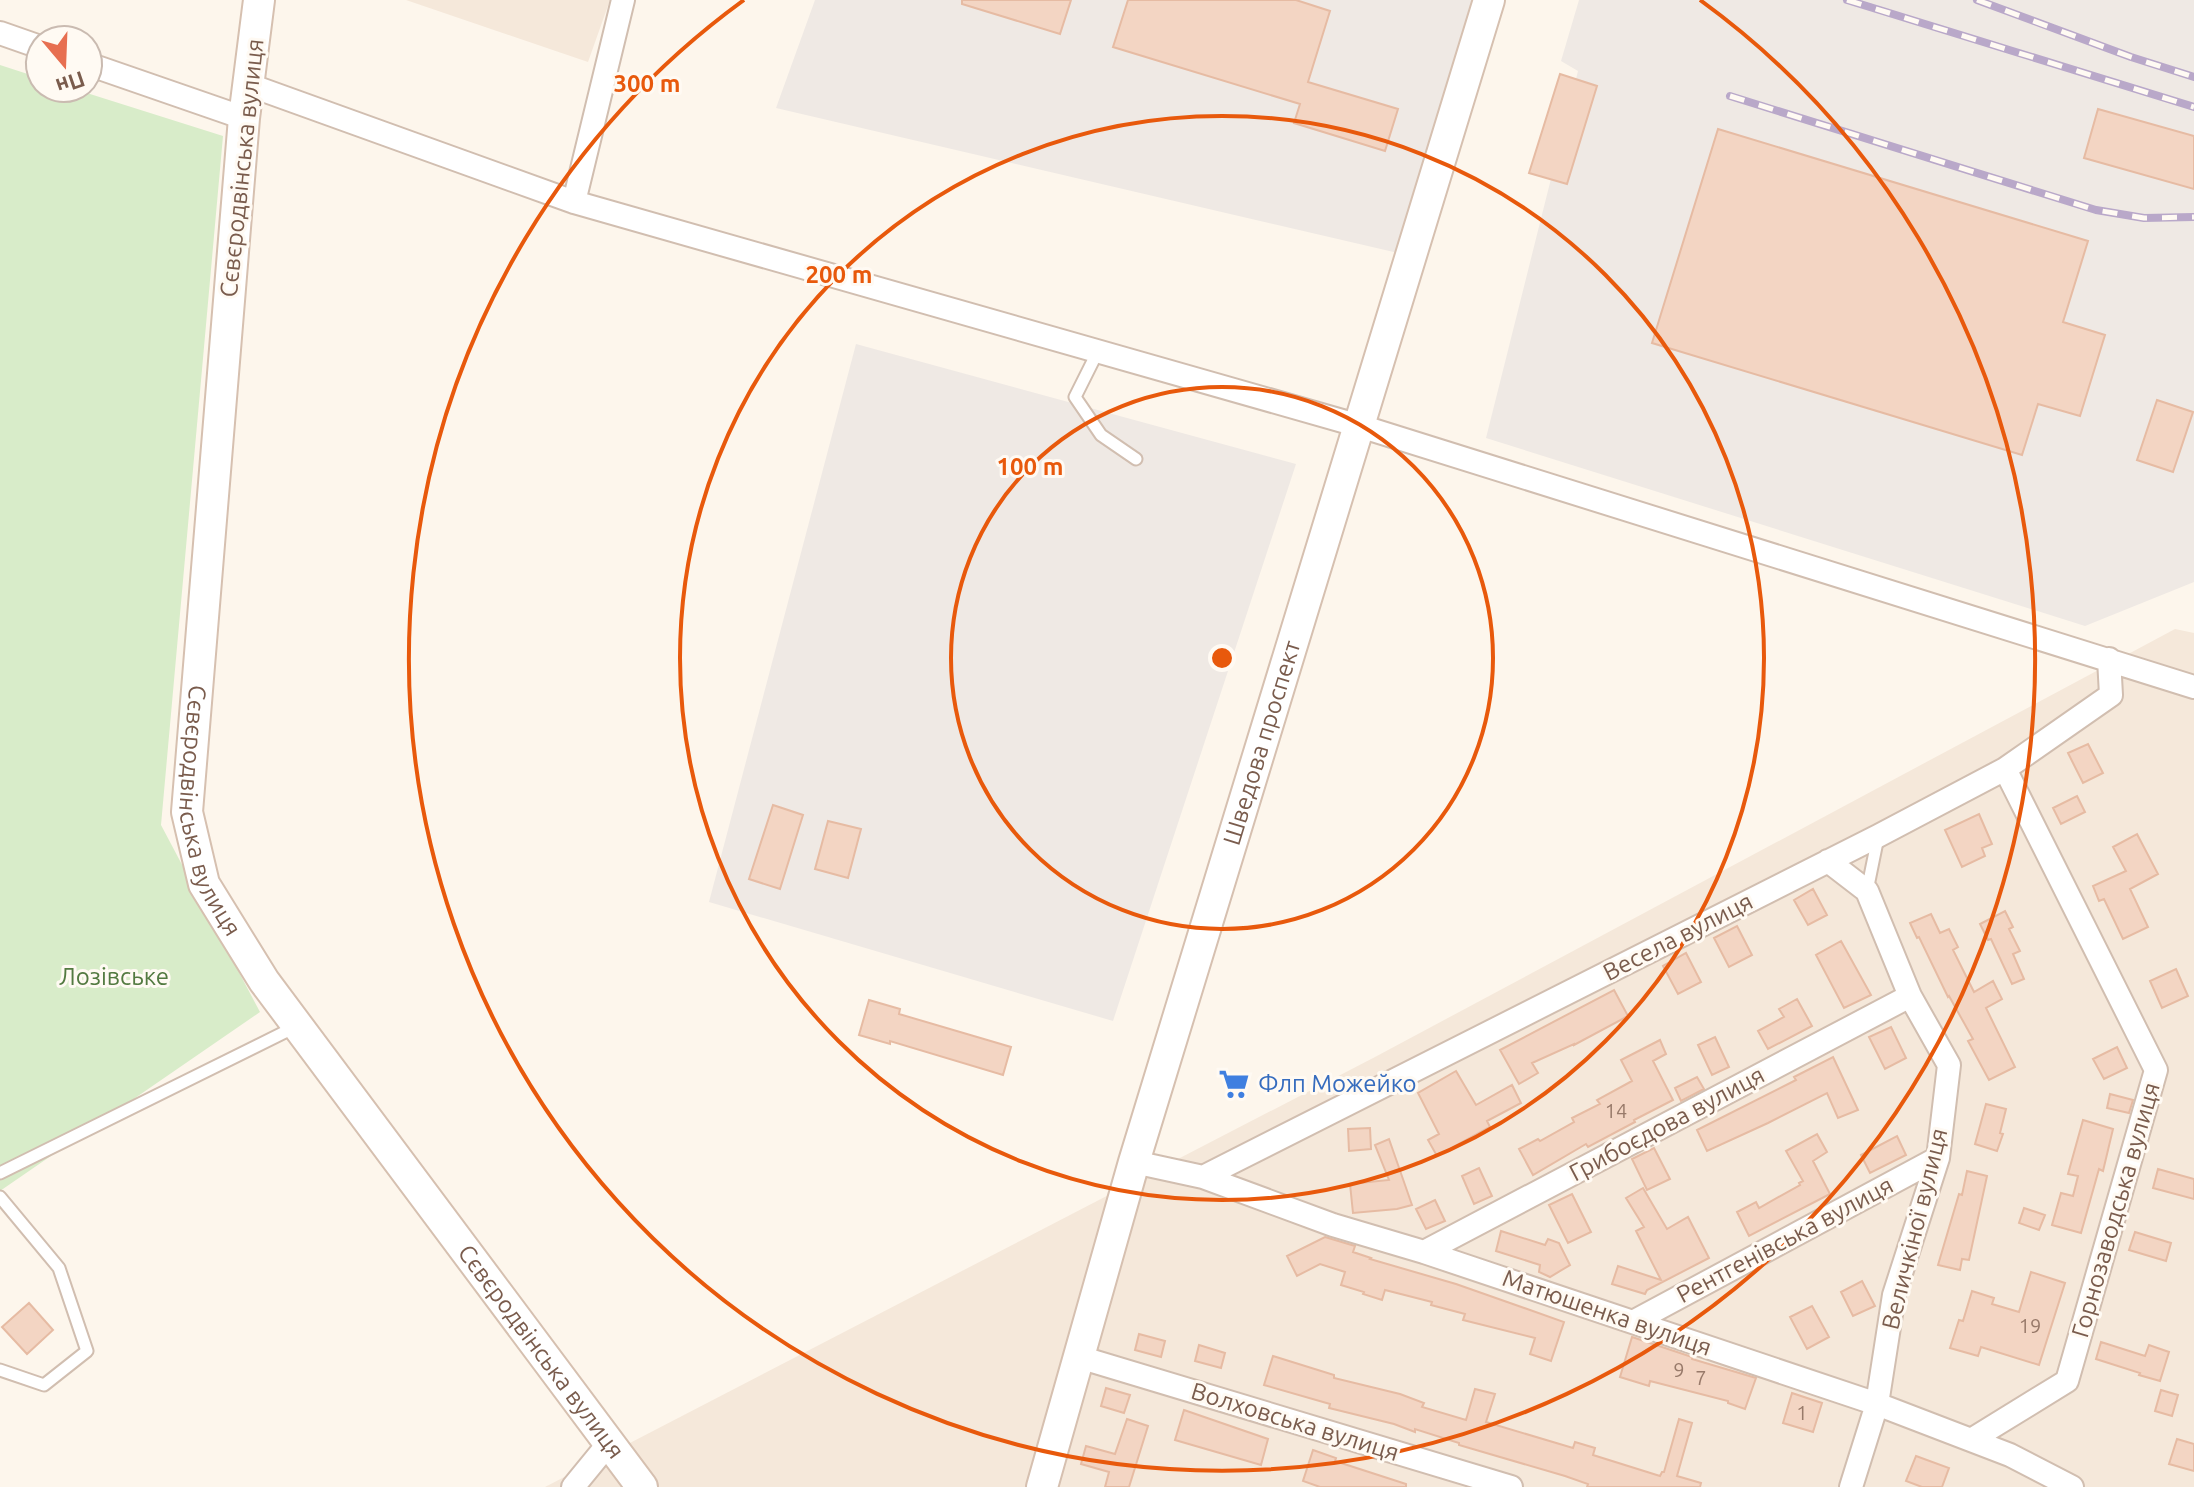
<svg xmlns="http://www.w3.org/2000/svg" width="2194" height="1487" font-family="Ubuntu,sans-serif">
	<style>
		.residential { fill: #f5e8da }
		.industrial { fill: #efe9e4 }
		.green { fill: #d8ecc9 }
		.building { fill: #f3d5c3; stroke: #e6bba3; stroke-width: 2 }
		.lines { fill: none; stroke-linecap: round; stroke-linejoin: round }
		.lane-casing { stroke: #d1beb0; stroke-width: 15 }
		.street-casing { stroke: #d1beb0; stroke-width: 26 }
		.secondary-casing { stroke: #d6c0b0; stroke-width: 34 }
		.lane { stroke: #fff; stroke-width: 11 }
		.street { stroke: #fff; stroke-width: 22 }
		.secondary { stroke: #fff; stroke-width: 30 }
		.rail-casing { stroke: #b9a8c9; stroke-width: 8 }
		.rail { stroke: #fffaf3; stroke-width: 5; stroke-dasharray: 15; stroke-linecap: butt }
		.ring { fill: none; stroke: #e8590c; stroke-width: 4 }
		.labels { text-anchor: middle; stroke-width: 6; stroke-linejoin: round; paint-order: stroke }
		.number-label { font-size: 20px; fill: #987a6a }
		.street-label { font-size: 24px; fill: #7a5c4d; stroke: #fffaf3 }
		.park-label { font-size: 24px; fill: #537a41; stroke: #fffaf3 }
		.shop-label { font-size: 24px; fill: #366cbe; stroke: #fffaf3; text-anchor: start }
		.centre { fill: #e8590c; stroke: #fffaf3; stroke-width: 4 }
		.ring-label { font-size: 24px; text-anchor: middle; font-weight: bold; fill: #e8590c; stroke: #fffaf3; stroke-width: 6; stroke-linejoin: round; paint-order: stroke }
	</style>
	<rect width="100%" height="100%" fill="#fdf6ec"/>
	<path class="residential" d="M406 0H610L588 62Z
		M2175 629 2194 633V1487H545L1375 1057Z"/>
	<path class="industrial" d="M815 0H1475L1398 253 776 108Z
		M1579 0H2194V582L2085 626 1486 438 1578 71 1561 61Z
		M856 344 1296 464 1113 1021 709 902Z"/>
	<path class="green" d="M0 65 40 78V88H71L223 136 161 825 260 1012 0 1191Z"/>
	<path class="building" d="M962 0H1071L1060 34 962 4Z
		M1128 0H1296L1330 11 1308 82 1398 109 1385 151 1294 123 1300 104 1113 47Z
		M1560 74 1597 86 1567 184 1529 173Z
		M2098 109 2194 136V189L2084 158Z
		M1718 129 2088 241 2063 322 2105 335 2080 416 2038 404 2022 455 1652 343Z
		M2157 400 2193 412 2173 472 2137 460Z
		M2088 744 2103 773 2083 783 2068 753Z
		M2077 796 2085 812 2061 824 2053 808Z
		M773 805 803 815 780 889 749 879Z
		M1979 814 1992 844 1982 848 1985 856 1962 867 1945 830Z
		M828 821 861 829 848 878 815 869Z
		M2137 834 2158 874 2130 889 2148 927 2123 939 2104 899 2099 901 2093 886 2126 871 2113 847Z
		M1813 889 1827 915 1808 925 1794 900Z
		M2005 911 2013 927 2009 929 2020 951 2013 954 2024 979 2012 984 1991 939 1988 940 1980 924Z
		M1931 914 1940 933 1949 929 1958 947 1953 950 1974 992 1993 981 2002 999 1986 1008 2015 1067 1989 1080 1968 1041 1973 1039 1949 996 1948 997 1919 937 1917 938 1910 923Z
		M1737 926 1752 955 1729 967 1714 938Z
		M1841 941 1871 995 1844 1008 1816 955Z
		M1686 953 1701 982 1678 994 1663 966Z
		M2176 969 2188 996 2162 1008 2150 981Z
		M1614 990 1628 1016 1574 1045V1044L1532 1063 1538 1073 1519 1084 1500 1050Z
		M1797 999 1812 1026 1768 1049 1758 1031 1784 1017 1779 1009Z
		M869 1000 900 1009 899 1014 1011 1047 1003 1075 890 1041V1044L859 1035Z
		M1891 1027 1906 1058 1885 1069 1869 1037Z
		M1715 1037 1729 1067 1712 1075 1698 1045Z
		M1660 1040 1666 1054 1653 1061 1673 1100 1634 1120 1635 1122 1588 1147 1586 1144 1533 1175 1519 1149 1538 1139 1540 1141 1574 1122 1572 1118 1600 1104 1597 1100 1632 1081 1621 1060Z
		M2117 1047 2127 1068 2104 1079 2093 1059Z
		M1833 1057 1858 1110 1838 1118 1827 1093 1768 1123 1707 1151 1697 1130 1796 1080 1794 1077Z
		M1456 1071 1476 1105 1512 1085 1521 1103 1487 1121 1490 1127 1437 1156 1428 1140 1439 1134 1418 1093Z
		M1697 1077 1704 1089 1681 1101 1675 1088Z
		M2110 1094 2133 1100 2129 1113 2107 1108Z
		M1986 1104 2006 1109 2000 1133 2003 1134 1997 1151 1975 1144Z
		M2083 1120 2113 1129 2103 1171 2099 1169 2081 1233 2052 1225 2061 1193 2073 1196 2078 1176 2068 1174Z
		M1370 1128 1371 1149 1349 1151 1348 1129Z
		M1817 1134 1827 1152 1813 1161 1830 1194 1749 1236 1737 1212 1756 1202 1759 1208 1800 1185 1799 1183 1803 1181 1786 1151Z
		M1897 1136 1906 1155 1870 1173 1861 1155Z
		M1389 1139 1412 1205 1397 1209 1353 1213 1350 1184 1389 1180 1375 1145Z
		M1654 1148 1670 1179 1647 1190 1632 1159Z
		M1479 1168 1492 1196 1474 1204 1462 1176Z
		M2158 1169 2194 1179V1199L2153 1188Z
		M1967 1171 1987 1176 1969 1260 1962 1259 1960 1270 1938 1265 1959 1194 1962 1195Z
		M1643 1188 1667 1229 1688 1217 1709 1258 1647 1290 1645 1294 1612 1284 1618 1266 1661 1280 1636 1231 1644 1227 1626 1198Z
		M1572 1194 1591 1232 1568 1243 1549 1205Z
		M1435 1200 1445 1221 1426 1229 1416 1209Z
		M2024 1208 2045 1215 2039 1230 2019 1223Z
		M1501 1231 1545 1245 1548 1239 1559 1243 1570 1265 1550 1277 1539 1272 1540 1265 1496 1251Z
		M2135 1232 2171 1243 2166 1261 2129 1250Z
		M1325 1237 1355 1246 1353 1252 1371 1258 1370 1259 1456 1284 1564 1322 1551 1361 1530 1354 1535 1338 1463 1320 1465 1314 1431 1305 1432 1302 1385 1290 1382 1300 1363 1294 1364 1292 1341 1285 1345 1272 1320 1264 1297 1276 1287 1256Z
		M2031 1272 2065 1283 2039 1365 1981 1347 1978 1356 1950 1348 1959 1320 1963 1321 1972 1291 1994 1298 1992 1304 2019 1312Z
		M1862 1281 1875 1306 1853 1316 1841 1292Z
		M29 1303 53 1330 27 1354 2 1327Z
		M1812 1306 1829 1337 1807 1349 1790 1317Z
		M1139 1334 1165 1341 1161 1357 1135 1350Z
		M1632 1337 1692 1357V1359L1756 1378 1745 1409 1728 1403V1401L1650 1381 1649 1386 1620 1377Z
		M2101 1342 2145 1356 2149 1345 2169 1352 2160 1381 2139 1375 2140 1373 2096 1359Z
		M1199 1345 1225 1353 1221 1368 1195 1361Z
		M1273 1356 1334 1375V1378L1400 1394 1424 1403 1422 1407 1466 1420 1475 1389 1495 1394 1486 1422 1573 1448 1575 1442 1595 1448 1593 1455 1660 1476 1662 1472H1664L1679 1419 1692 1423 1677 1476 1701 1483 1700 1487H1587L1588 1484 1565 1476 1459 1445V1443L1415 1429V1432L1394 1424 1329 1408 1330 1404 1264 1385Z
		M1106 1388 1130 1395 1124 1413 1101 1406Z
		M2161 1390 2178 1395 2172 1416 2155 1411Z
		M1792 1393 1822 1403 1813 1432 1783 1423Z
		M1184 1410 1268 1439 1261 1465 1175 1440Z
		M1127 1419 1148 1426 1129 1487H1105L1109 1472 1081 1464 1086 1446 1115 1454Z
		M2177 1439 2194 1444V1471L2169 1464Z
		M1313 1450 1336 1458 1335 1461 1406 1484V1487H1320L1303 1481Z
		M1916 1456 1949 1468 1942 1487H1922L1906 1481Z"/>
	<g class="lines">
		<g class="lane-casing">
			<path id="lane" d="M1098 351 1075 397 1101 435 1136 459
				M1867 891 1878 837
				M0 1173 297 1026
				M0 1197 59 1268 87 1351 44 1385 0 1370"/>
		</g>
		<g class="street-casing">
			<path id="street" d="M0 33 40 47
				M88 64 244 118
				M249 85 574 202 1360 426 2194 687
				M574 202 623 0
				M1828 861 1867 891 1910 996 1949 1065 1938 1158 1894 1295 1877 1404 1851 1487
				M1134 1162 1203 1177 1333 1225 1424 1252 1877 1404 2010 1455 2072 1487
				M1203 1177 1878 836 2005 769 2111 695 2109 659
				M1424 1252 1910 996
				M1633 1322 1938 1158
				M1079 1357 1511 1487
				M1971 1440 2067 1381 2156 1070 2005 769
				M573 1487 609 1443"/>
		</g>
		<g class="secondary-casing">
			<g id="secondary">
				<path id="s1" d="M259 0 244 118 187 812 204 884 264 981 642 1487"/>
				<path id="s2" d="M1042 1487 1134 1162 1489 0"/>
			</g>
		</g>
		<use href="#lane" class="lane"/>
		<use href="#street" class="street"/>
		<use href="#secondary" class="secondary"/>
		<g class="rail-casing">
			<path id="rail" d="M1847 0 2194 107
				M1977 0 2131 57 2194 77
				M1730 96 2096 210 2144 218 2194 217"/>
		</g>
		<use href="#rail" class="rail"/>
	</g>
	<g class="ring">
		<circle cx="1222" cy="658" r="271"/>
		<circle cx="1222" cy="658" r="542"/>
		<path d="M1700 0A813 813 0 1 1 744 0"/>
	</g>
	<defs>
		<g id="supermarket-bare" transform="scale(2.4)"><path d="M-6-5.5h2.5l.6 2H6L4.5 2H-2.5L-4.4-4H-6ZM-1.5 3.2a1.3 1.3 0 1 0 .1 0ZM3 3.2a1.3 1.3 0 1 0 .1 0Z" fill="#3f7fe0" stroke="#fffaf3" stroke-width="2.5" paint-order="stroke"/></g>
	</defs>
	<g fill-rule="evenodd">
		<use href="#supermarket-bare" x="1234" y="1084"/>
	</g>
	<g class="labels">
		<g class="number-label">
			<text x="1616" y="1118">14</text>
			<text x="2030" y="1333">19</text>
			<text x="1679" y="1377">9</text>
			<text x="1701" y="1385">7</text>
			<text x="1802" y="1420">1</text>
		</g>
		<g class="street-label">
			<text transform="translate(242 168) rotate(-84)" y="8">Сєвєродвінська вулиця</text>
			<text dy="8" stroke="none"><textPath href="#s2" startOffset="776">Шведова проспект</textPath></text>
			<text dy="8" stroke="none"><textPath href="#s1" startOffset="818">Сєвєродвінська вулиця</textPath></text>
			<text transform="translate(1678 937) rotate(-27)" y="8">Весела вулиця</text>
			<text transform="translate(1667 1124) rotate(-28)" y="8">Грибоєдова вулиця</text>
			<text transform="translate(2116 1210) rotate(-74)" y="8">Горнозаводська вулиця</text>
			<text transform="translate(1915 1229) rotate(-76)" y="8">Величкіної вулиця</text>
			<text transform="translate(1785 1240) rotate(-28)" y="8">Рентгенівська вулиця</text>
			<text transform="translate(1607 1313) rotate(19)" y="8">Матюшенка вулиця</text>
			<text dy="8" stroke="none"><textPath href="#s1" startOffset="1466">Сєвєродвінська вулиця</textPath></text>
			<text transform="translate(1295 1422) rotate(17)" y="8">Волховська вулиця</text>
		</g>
		<g class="park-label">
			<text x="114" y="985">Лозівське</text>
		</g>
		<g class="shop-label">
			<text x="1258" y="1092">Флп Можейко</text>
		</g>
	</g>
	<circle cx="1222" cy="658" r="12" class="centre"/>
	<g class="ring-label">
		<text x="647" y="92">300 m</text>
		<text x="839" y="283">200 m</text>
		<text x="1030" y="475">100 m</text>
	</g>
	<g transform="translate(64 64) rotate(161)"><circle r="38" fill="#fffaf3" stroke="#cabbb1" stroke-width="2"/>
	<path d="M0-6L14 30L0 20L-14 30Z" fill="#e76f51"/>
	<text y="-12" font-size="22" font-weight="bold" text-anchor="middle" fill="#7a5c4d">Пн</text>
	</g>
</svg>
